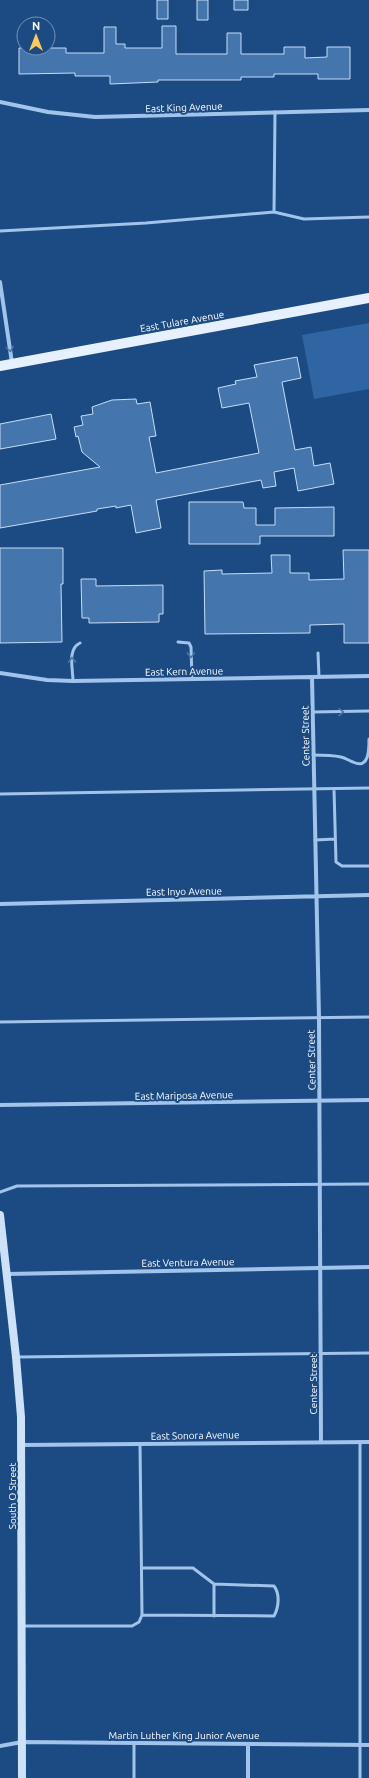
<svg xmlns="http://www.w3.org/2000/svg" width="369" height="1778" font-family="Ubuntu,sans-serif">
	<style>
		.green { fill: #2f65a2 }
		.building { fill: #4475ad; stroke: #c6def8 }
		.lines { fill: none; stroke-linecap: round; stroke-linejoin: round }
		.lane { stroke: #a1c4eb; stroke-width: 3 }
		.street { stroke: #a1c4eb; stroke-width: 4 }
		.secondary { stroke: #cde1f8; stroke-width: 8 }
		.primary { stroke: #e6f0fe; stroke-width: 10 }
		.oneway { stroke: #4b75a7 }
		.labels { text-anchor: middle; stroke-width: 4; stroke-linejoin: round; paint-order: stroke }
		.street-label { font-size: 10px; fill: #fff; stroke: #1c4b83 }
	</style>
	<rect width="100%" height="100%" fill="#1c4b83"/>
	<path class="green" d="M369 323V389L314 399 302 335Z"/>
	<path class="building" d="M157 0H168V19H157Z
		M197 0H208V20H197Z
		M234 0H248V10H234Z
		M162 26H176V54H227V33H241V54H284V47H305V58L327 57V47H350V79H318V74H274V77H241V80H158V82L110 84V76H75V73L19 74V48H66V53H104V27H116V44H125V48H162Z
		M297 357 301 378 282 382 295 450 311 447 314 466 330 463 334 484 298 491 294 468 274 472 276 486 263 488 261 480 156 500 161 528 136 533 131 505 116 508V506L97 509V511L0 528V485L100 467 82 452 78 436 76 437 74 427 83 425 81 416 93 414 92 407 112 400 136 399 137 404 150 402 156 436 149 437 156 473 259 453 249 403 222 408 218 388 236 384 235 381 257 377 254 365Z
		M51 414 56 439 0 449V424Z
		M189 502H243L244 508H256V525H275V508L334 507V536H260V544H189Z
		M0 548H63V584H61L62 642 0 643Z
		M343 550H369V643H344V624L310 625V633L205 634 204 571 222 570V574L272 573 271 555H290V573H309V580L344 579Z
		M81 579H96V586L163 585V614H159V622L89 623V618H82Z"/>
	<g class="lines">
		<path class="lane" d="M274 212 304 219 369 217
			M0 231 146 223 274 212 275 112
			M178 642 189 643 191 647 192 679
			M318 653 319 677
			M73 681C73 669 67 649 80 643
			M313 712 369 711
			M313 755C323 755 332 755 341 757 346 758 349 761 353 762 369 770 369 750 369 739
			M334 789 336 862 342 866H369
			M0 794 369 788
			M315 840 335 839
			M0 1022 369 1017
			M0 1192 17 1186 369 1184
			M18 1357 369 1353
			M360 1442V1778
			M142 1568H193L214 1584 274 1586C280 1594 279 1607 274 1616L142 1615
			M214 1584V1616
			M23 1626H132L139 1622 142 1615 140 1444
			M134 1743V1778"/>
		<path class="street" d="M0 102 48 112 95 117 369 110
			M0 282 12 363
			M0 673 47 680 73 681 369 676
			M312 677 319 1018 321 1442
			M0 904 369 895
			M0 1105 369 1100
			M7 1274 369 1267
			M22 1445 369 1442
			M248 1744V1778
			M0 1746 22 1742 369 1745"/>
		<path class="secondary" d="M0 1215 16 1357 21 1417 22 1778"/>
		<path class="primary" d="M0 366 369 298"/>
	</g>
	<defs><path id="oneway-chevron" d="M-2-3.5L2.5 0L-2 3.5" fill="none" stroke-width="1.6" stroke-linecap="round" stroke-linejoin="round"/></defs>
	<g class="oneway">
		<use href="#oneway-chevron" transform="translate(10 349) rotate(82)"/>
		<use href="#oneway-chevron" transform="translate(191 655) rotate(88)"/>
		<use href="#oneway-chevron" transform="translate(72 660) rotate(-92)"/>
		<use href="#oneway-chevron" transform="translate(341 712) rotate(-1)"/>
	</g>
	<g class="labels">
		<g class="street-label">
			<text transform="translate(184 107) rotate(-2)" y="4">East King Avenue</text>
			<text transform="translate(182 321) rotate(-10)" y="4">East Tulare Avenue</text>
			<text transform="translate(184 671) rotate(-1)" y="4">East Kern Avenue</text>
			<text transform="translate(305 736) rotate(-91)" y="4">Center Street</text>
			<text transform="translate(184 891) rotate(-1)" y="4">East Inyo Avenue</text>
			<text transform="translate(311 1060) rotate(-91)" y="4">Center Street</text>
			<text transform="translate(184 1095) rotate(-1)" y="4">East Mariposa Avenue</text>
			<text transform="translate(188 1262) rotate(-1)" y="4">East Ventura Avenue</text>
			<text transform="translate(313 1384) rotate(-90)" y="4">Center Street</text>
			<text transform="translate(195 1435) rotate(-1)" y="4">East Sonora Avenue</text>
			<text transform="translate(12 1496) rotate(-90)" y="4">South O Street</text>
			<text x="184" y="1739">Martin Luther King Junior Avenue</text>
		</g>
	</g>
	<g transform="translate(36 36)"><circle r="19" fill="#1c4b83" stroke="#7793b5"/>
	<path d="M0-3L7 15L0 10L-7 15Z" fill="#fccb5f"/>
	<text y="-6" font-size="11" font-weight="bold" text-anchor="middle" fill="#ffffff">N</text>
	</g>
</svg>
